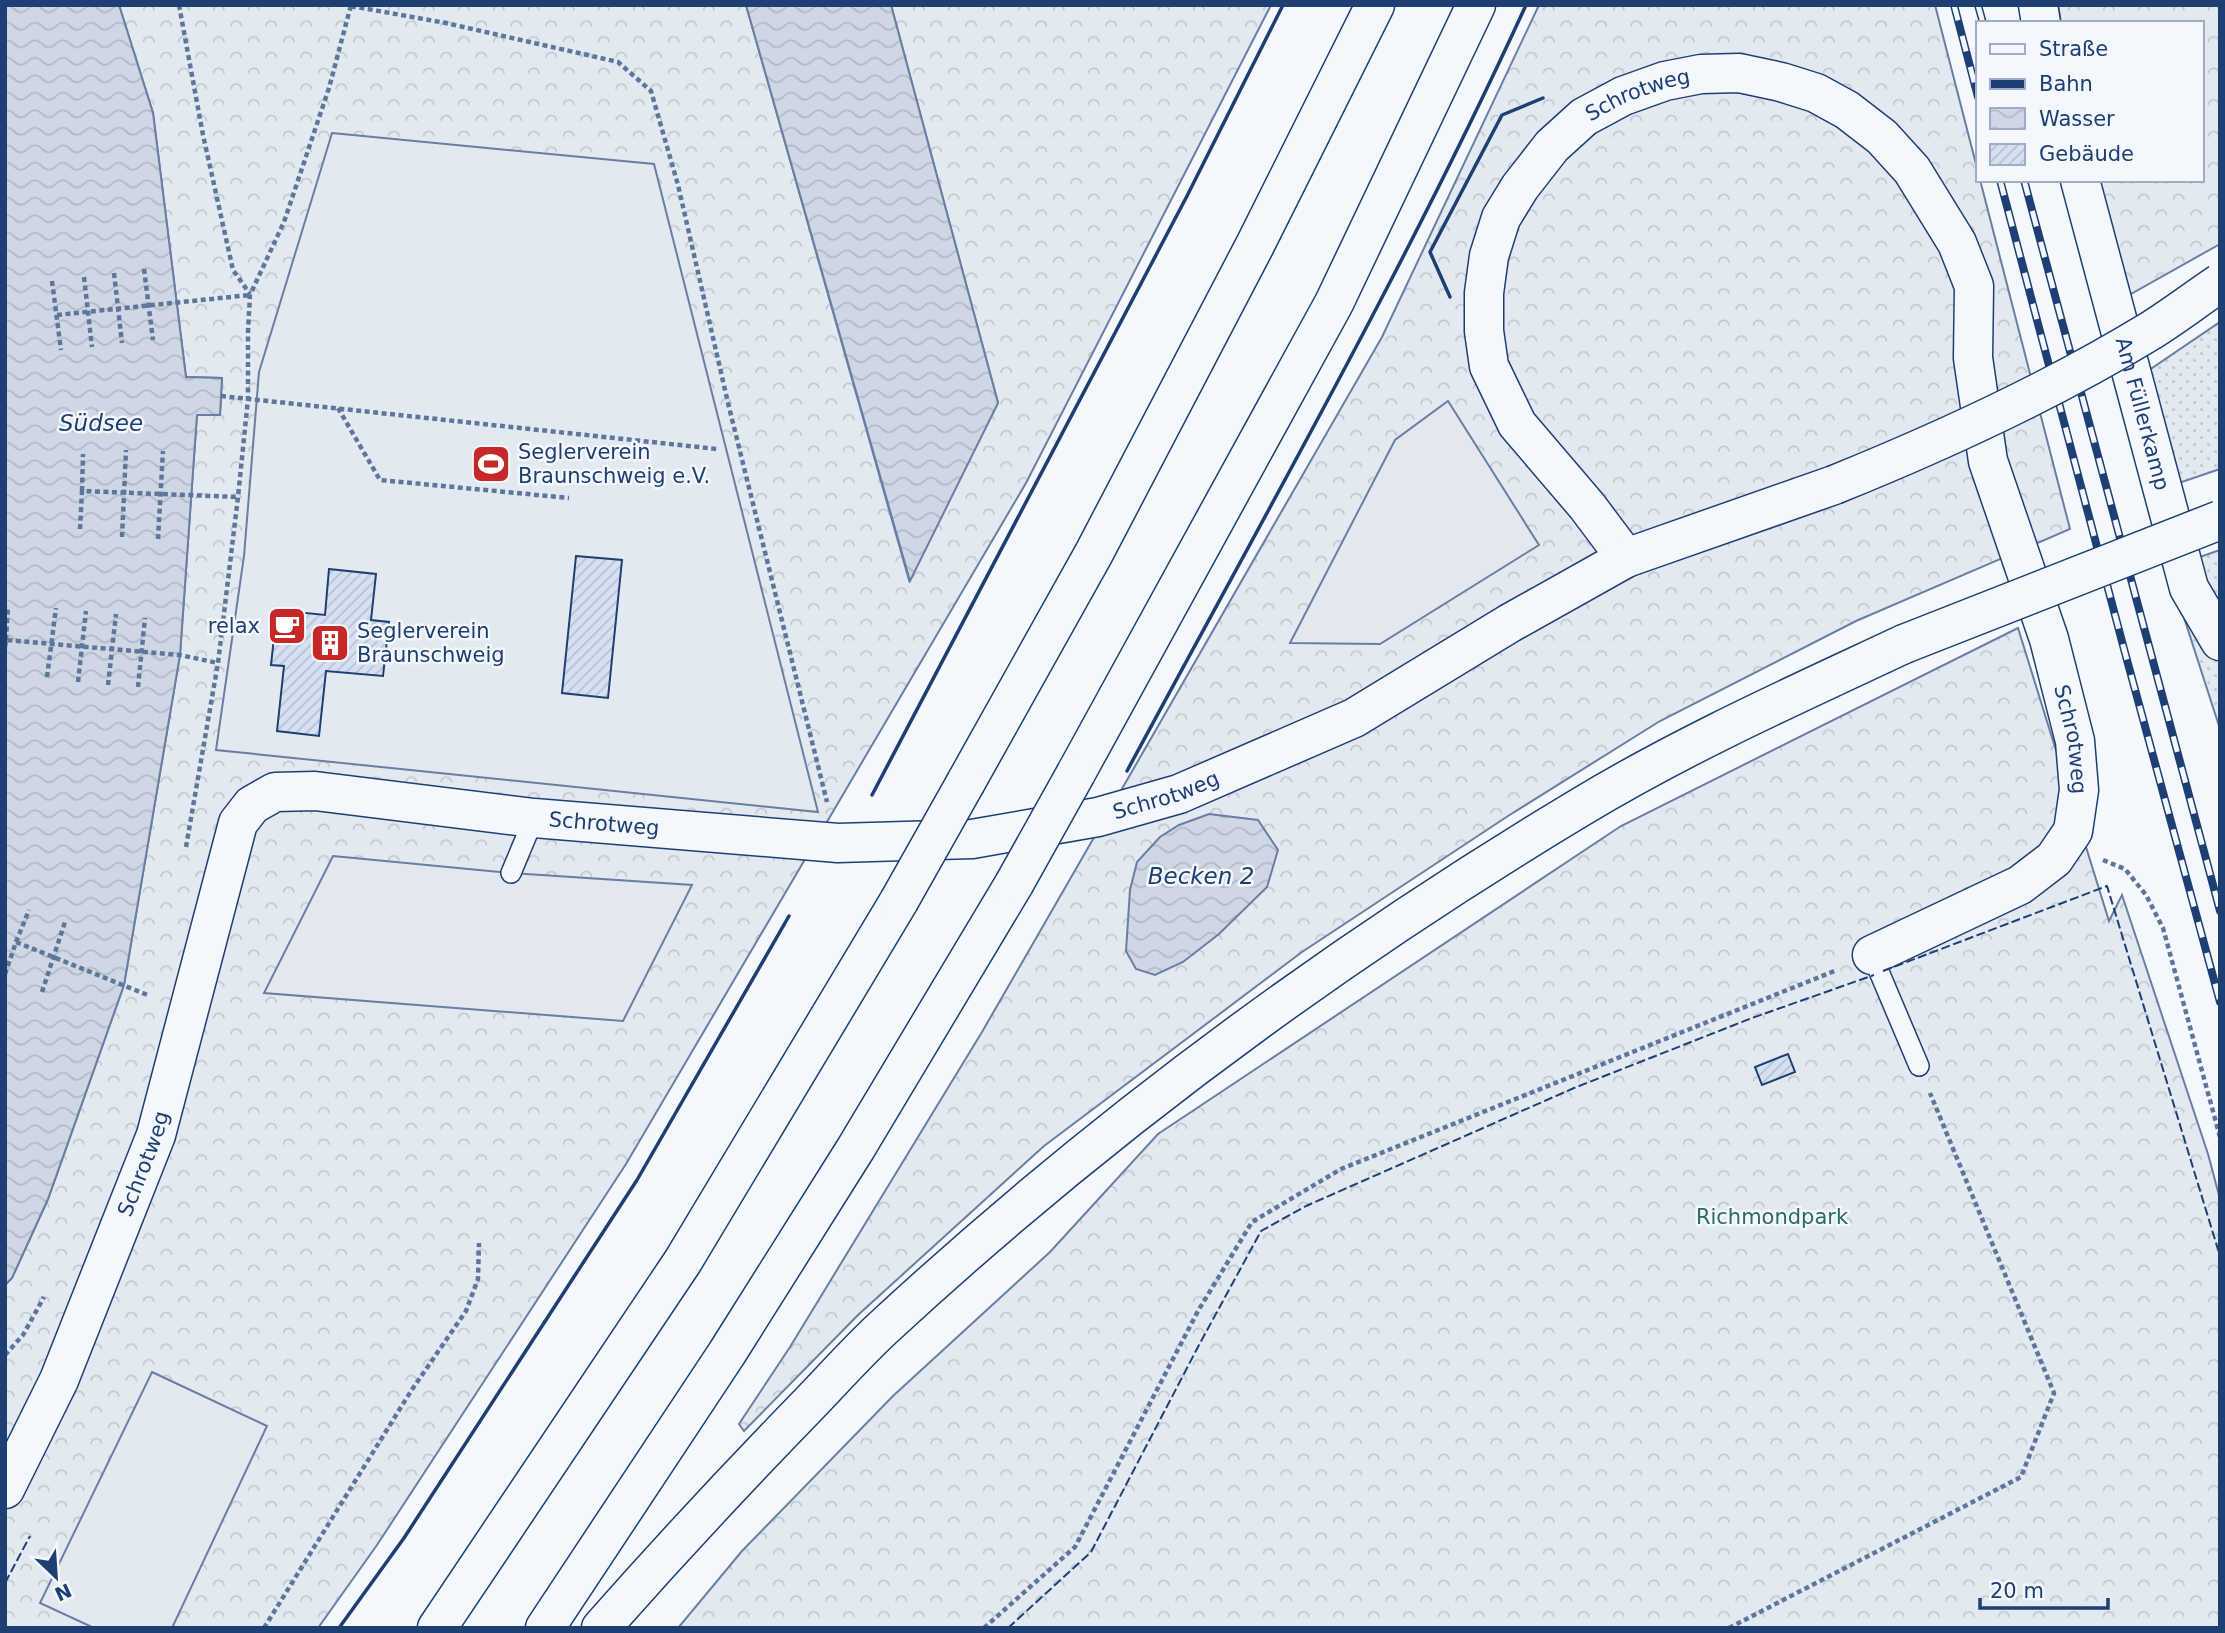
<svg xmlns="http://www.w3.org/2000/svg" width="2225" height="1633" font-family="'DejaVu Sans',sans-serif">
	<style>
		.grass { fill: url(#grass-dots); stroke: #687fa3; stroke-width: 2 }
		.forest { fill: url(#forest-crowns); stroke: #687fa3; stroke-width: 2 }
		.garden { fill: #e3e9f0; stroke: #687fa3; stroke-width: 2 }
		.parking { fill: #e3e8f0; stroke: #687fa3; stroke-width: 2 }
		.water { fill: url(#water-waves); stroke: #687fa3; stroke-width: 2 }
		.building { fill: url(#building-hatch); stroke: #1d3f73; stroke-width: 2 }
		.lines { fill: none; stroke-linecap: round; stroke-linejoin: round }
		.lane-casing { stroke: #1d3f73; stroke-width: 22 }
		.street-casing { stroke: #1d3f73; stroke-width: 41 }
		.highway-casing { stroke: #1d3f73; stroke-width: 41 }
		.path { stroke: #5e769c; stroke-width: 4.5; stroke-dasharray: 5 3.5; stroke-linecap: butt }
		.lane { stroke: #f4f7fb; stroke-width: 19 }
		.street { stroke: #f4f7fb; stroke-width: 38 }
		.highway { stroke: #f4f7fb; stroke-width: 38 }
		.rail-casing { stroke: #1d3f73; stroke-width: 8 }
		.rail { stroke: #f4f7fb; stroke-width: 5; stroke-dasharray: 16; stroke-linecap: butt }
		.street-bridge-casing { stroke: #1d3f73; stroke-width: 41; stroke-linecap: butt }
		.highway-bridge-casing { stroke: #1d3f73; stroke-width: 41; stroke-linecap: butt }
		.street-bridge { stroke: #f4f7fb; stroke-width: 38 }
		.highway-bridge { stroke: #f4f7fb; stroke-width: 38 }
		.fence { stroke: #1d3f73; stroke-width: 2; stroke-dasharray: 9 3.5; stroke-linecap: butt }
		.wall { stroke: #1d3f73; stroke-width: 3.5 }
		.labels { text-anchor: middle; stroke-width: 5; stroke-linejoin: round; paint-order: stroke }
		.street-label { font-size: 21px; fill: #1d3f73; stroke: #f4f7fb }
		.poi-label { font-size: 21px; fill: #1d3f73; stroke: #f4f7fb; text-anchor: start }
		.park-label { font-size: 21px; fill: #2c6c60; stroke: #f4f7fb }
		.water-label { font-size: 23px; font-style: italic; fill: #1d3f73; stroke: #f4f7fb }
	</style>
	<defs>
		<pattern id="grass-dots" width="8" height="8" patternUnits="userSpaceOnUse" patternTransform="scale(1.75)"><rect width="8" height="8" fill="#e3e9f0"/><path d="M2 2h.1M6 6h.1" fill="none" stroke="#c2c9d1" stroke-width="1.8" stroke-linecap="round"/></pattern>
		<pattern id="forest-crowns" width="20" height="18" patternUnits="userSpaceOnUse" patternTransform="scale(1.75)"><rect width="20" height="18" fill="#e3e9f0"/><path d="M2 6a3 3 0 1 1 6 0M12 15a3 3 0 1 1 6 0" fill="none" stroke="#c2c9d1"/></pattern>
		<pattern id="water-waves" width="16" height="10" patternUnits="userSpaceOnUse" patternTransform="scale(1.75)"><rect width="16" height="10" fill="#cfd7e4"/><path d="M0 5q4-4 8 0t8 0" fill="none" stroke="#b1bac7"/></pattern>
		<pattern id="building-hatch" width="6" height="6" patternUnits="userSpaceOnUse" patternTransform="scale(1.75)"><rect width="6" height="6" fill="#d5e0f0"/><path d="M-1 1l2-2M0 6l6-6M5 7l2-2" fill="none" stroke="#b6c1d1"/></pattern>
	</defs>
	<rect width="100%" height="100%" fill="#f4f7fb"/>
	<path class="grass" d="M2220 322V469L2176 484 2142 375Z
		M2220 550V729L2168 568Z"/>
	<path class="forest" d="M119 5H746L909 580 998 403 891 5H1271L1026 483 626 1164 377 1545 318 1628H5V1285L12 1278 48 1199 124 985 180 655 197 414H220L222 378 186 377 153 113Z
		M1539 5H1935L2070 529 1856 621 1660 721 1508 816 1302 952 1044 1146 858 1315 744 1431 739 1424 790 1347 982 1032 1382 337Z
		M2058 5H2220V244L2122 299 2096 180H2202V23H2061Z
		M2018 628 2109 921 2122 895 2208 1154 2220 1199V1628H678L742 1551 893 1396 1050 1252 1158 1134 1621 826Z"/>
	<path class="garden" d="M332 133 654 164 818 812 216 750 244 556 259 372Z
		M152 1372 267 1426 172 1628H94L40 1603Z"/>
	<path class="parking" d="M1448 401 1539 545 1380 644 1290 643 1395 440Z
		M333 856 511 873 692 885 623 1021 264 993Z"/>
	<path class="water" d="M5 5H119L153 113 186 377 222 378 220 415H197L180 655 124 985 48 1199 12 1278 5 1285Z
		M746 5H891L998 403 910 581Z
		M1209 814 1258 820 1278 850 1267 887 1219 934 1183 962 1155 975 1136 969 1126 951 1130 890 1137 862 1160 837 1179 825Z"/>
	<path class="building" d="M576 556 622 560 608 698 562 693Z
		M329 569 376 574 371 620 389 622 383 676 326 671 319 736 277 731 284 666 271 665 277 610 325 615Z
		M1788 1054 1795 1072 1762 1085 1755 1067Z"/>
	<g class="lines">
		<g class="lane-casing">
			<path id="lane" d="M511 873 534 818
				M1872 955 1919 1066"/>
		</g>
		<g class="street-casing">
			<g id="street">
				<path d="M2038 5 2041 23"/>
				<path id="s1" d="M2080 180 2189 588 2220 641"/>
				<path id="s2" d="M1626 558 1587 506 1517 424 1489 366 1484 331V293L1489 256 1501 218 1520 187 1552 146 1584 117 1623 96 1665 81 1701 74 1739 73 1781 82 1816 93 1847 110 1882 137 1912 170 1957 243 1974 286 1973 358 1988 461 2049 639 2075 741 2079 790 2073 831 2054 859 2020 885 1872 955"/>
				<path id="s3" d="M5 1489 59 1380 156 1135 238 823 252 805 275 792 315 791 534 818 838 843 972 839 1098 817 1179 794 1354 718 1510 623 1626 558 1834 485"/>
			</g>
		</g>
		<g class="highway-casing">
			<path id="highway" d="M1076 773 1334 303 1476 5
				M966 782 1094 553 1255 245 1375 5
				M437 1628 683 1261 899 901
				M545 1628 727 1353 856 1148 1014 884
				M601 1628C669 1551 738 1477 809 1404 834 1378 858 1351 884 1327 1097 1130 1331 957 1579 808 1683 745 1795 695 1904 644"/>
		</g>
		<path class="path" d="M179 5 203 135 233 270 250 294
			M351 6 446 23 618 62 651 91 678 185 728 403 827 802
			M144 269 153 340
			M114 273 122 343
			M84 277 92 347
			M52 281 61 350
			M57 315 250 295
			M221 396 717 449
			M338 408 380 480 569 498
			M82 491 83 454
			M80 529 82 491 238 497
			M122 537 126 450
			M158 539 163 451
			M6 640 8 606
			M5 647 6 640 180 655 218 663
			M47 677 56 608
			M78 682 86 611
			M108 685 116 614
			M138 687 145 618
			M186 847 218 663 238 497 248 399V331L250 295 284 222 329 88 351 5
			M2103 860 2125 869 2146 895 2163 928 2220 1137
			M16 942 29 910
			M5 974 16 942 150 996
			M42 992 65 922
			M5 1355 23 1335 44 1297
			M264 1628 411 1391 466 1311 478 1279 479 1243
			M984 1628 1075 1547 1198 1311 1252 1222 1341 1169 1837 970
			M1729 1628 2021 1477 2054 1393 1930 1093"/>
		<use href="#lane" class="lane"/>
		<use href="#street" class="street"/>
		<use href="#highway" class="highway"/>
		<g class="rail-casing">
			<path id="rail" d="M1954 5 1978 97
				M1978 5 1983 23
				M2000 180 2124 649 2220 1002
				M2024 180 2220 911"/>
		</g>
		<use href="#rail" class="rail"/>
		<g class="street-bridge-casing">
			<path id="street-bridge" d="M1834 485C1943 441 2050 392 2150 331 2174 316 2196 299 2220 283"/>
		</g>
		<g class="highway-bridge-casing">
			<path id="highway-bridge" d="M1904 644 2220 520
				M1014 884 1076 773
				M899 901 966 782"/>
		</g>
		<use href="#street-bridge" class="street-bridge"/>
		<use href="#highway-bridge" class="highway-bridge"/>
		<path class="fence" d="M1883 971 2107 886 2220 1256
			M5 1583 30 1536
			M1008 1628 1091 1552 1199 1345 1261 1231 1306 1206 1574 1088 1752 1018 1874 975"/>
		<path class="wall" d="M1450 297 1430 252 1502 115 1543 98
			M1127 771C1263 518 1406 267 1526 5
			M872 795 1187 196 1283 5
			M339 1628 404 1538 637 1180 789 916"/>
	</g>
	<defs>
		<g id="stadium-square" transform="scale(2.0125)"><rect x="-9" y="-9" width="18" height="18" rx="4" fill="#c62828" stroke="#f4f7fb"/><path d="M0-5a6.5 5 0 1 0 0 10a6.5 5 0 1 0 0-10ZM-3.5-1.8h7v3.6h-7Z" fill="#fff"/></g>
		<g id="cafe-square" transform="scale(2.0125)"><rect x="-9" y="-9" width="18" height="18" rx="4" fill="#c62828" stroke="#f4f7fb"/><path d="M-5.5-4.5H6V0H3Q3 3.5 0 3.5H-2.5Q-5.5 3.5-5.5 0ZM3-3.2v2h1.7v-2ZM-6 4.5H4V6H-6Z" fill="#fff"/></g>
		<g id="building-square" transform="scale(2.0125)"><rect x="-9" y="-9" width="18" height="18" rx="4" fill="#c62828" stroke="#f4f7fb"/><path d="M-4-6H4V6H1V3H-1V6H-4ZM-2.5-4.3h1.7v1.8h-1.7ZM.8-4.3h1.7v1.8H.8ZM-2.5-1h1.7V.8h-1.7ZM.8-1h1.7V.8H.8Z" fill="#fff"/></g>
	</defs>
	<g fill-rule="evenodd">
		<use href="#stadium-square" x="491" y="464"/>
		<use href="#cafe-square" x="287" y="626"/>
		<use href="#building-square" x="330" y="643"/>
	</g>
	<g class="labels">
		<g class="street-label">
			<text dy="7" stroke="none"><textPath href="#s2" startOffset="578">Schrotweg</textPath></text>
			<text dy="7" stroke="none"><textPath href="#s1" startOffset="242">Am Füllerkamp</textPath></text>
			<text dy="7" stroke="none"><textPath href="#s2" startOffset="1486">Schrotweg</textPath></text>
			<text dy="7" stroke="none"><textPath href="#s3" startOffset="1656">Schrotweg</textPath></text>
			<text dy="7" stroke="none"><textPath href="#s3" startOffset="1088">Schrotweg</textPath></text>
			<text dy="7" stroke="none"><textPath href="#s3" startOffset="354">Schrotweg</textPath></text>
		</g>
		<g class="poi-label">
			<text x="518" y="459">Seglerverein<tspan x="518" dy="24">Braunschweig e.V.</tspan></text>
			<text x="260" y="633" text-anchor="end">relax</text>
			<text x="357" y="638">Seglerverein<tspan x="357" dy="24">Braunschweig</tspan></text>
		</g>
		<g class="park-label">
			<text x="1772" y="1224">Richmondpark</text>
		</g>
		<g class="water-label">
			<text x="101" y="431">Südsee</text>
			<text x="1201" y="884">Becken 2</text>
		</g>
	</g>
	<rect width="2225" height="1633" fill="none" stroke="#1d3f73" stroke-width="14"/>
	<rect x="1976" y="21" width="228" height="161" fill="#f4f7fb" stroke="#9eadc5" stroke-width="2"/>
	<rect x="1990" y="44" width="35" height="10" fill="#f4f7fb" stroke="#9eadc5" stroke-width="2"/>
	<text x="2039" y="56" font-size="21" fill="#1d3f73">Straße</text>
	<rect x="1990" y="79" width="35" height="10" fill="#1d3f73" stroke="#9eadc5" stroke-width="2"/>
	<text x="2039" y="91" font-size="21" fill="#1d3f73">Bahn</text>
	<rect x="1990" y="108" width="35" height="21" fill="url(#water-waves)" stroke="#9eadc5" stroke-width="2"/>
	<text x="2039" y="126" font-size="21" fill="#1d3f73">Wasser</text>
	<rect x="1990" y="144" width="35" height="21" fill="url(#building-hatch)" stroke="#9eadc5" stroke-width="2"/>
	<text x="2039" y="161" font-size="21" fill="#1d3f73">Gebäude</text>
	<g transform="translate(56 1577) rotate(155)" stroke="#f4f7fb" stroke-width="5" paint-order="stroke">
	<path d="M0-5L12 26L0 18L-12 26Z" fill="#1d3f73"/>
	<text y="-10" font-size="19" font-weight="bold" text-anchor="middle" fill="#1d3f73">N</text>
	</g>
	<path d="M1980 1598v10h128v-10" fill="none" stroke="#1d3f73" stroke-width="3.5"/>
	<text x="1990" y="1598" font-size="21" fill="#1d3f73" stroke="#f4f7fb" stroke-width="5" paint-order="stroke">20 m</text>
</svg>
